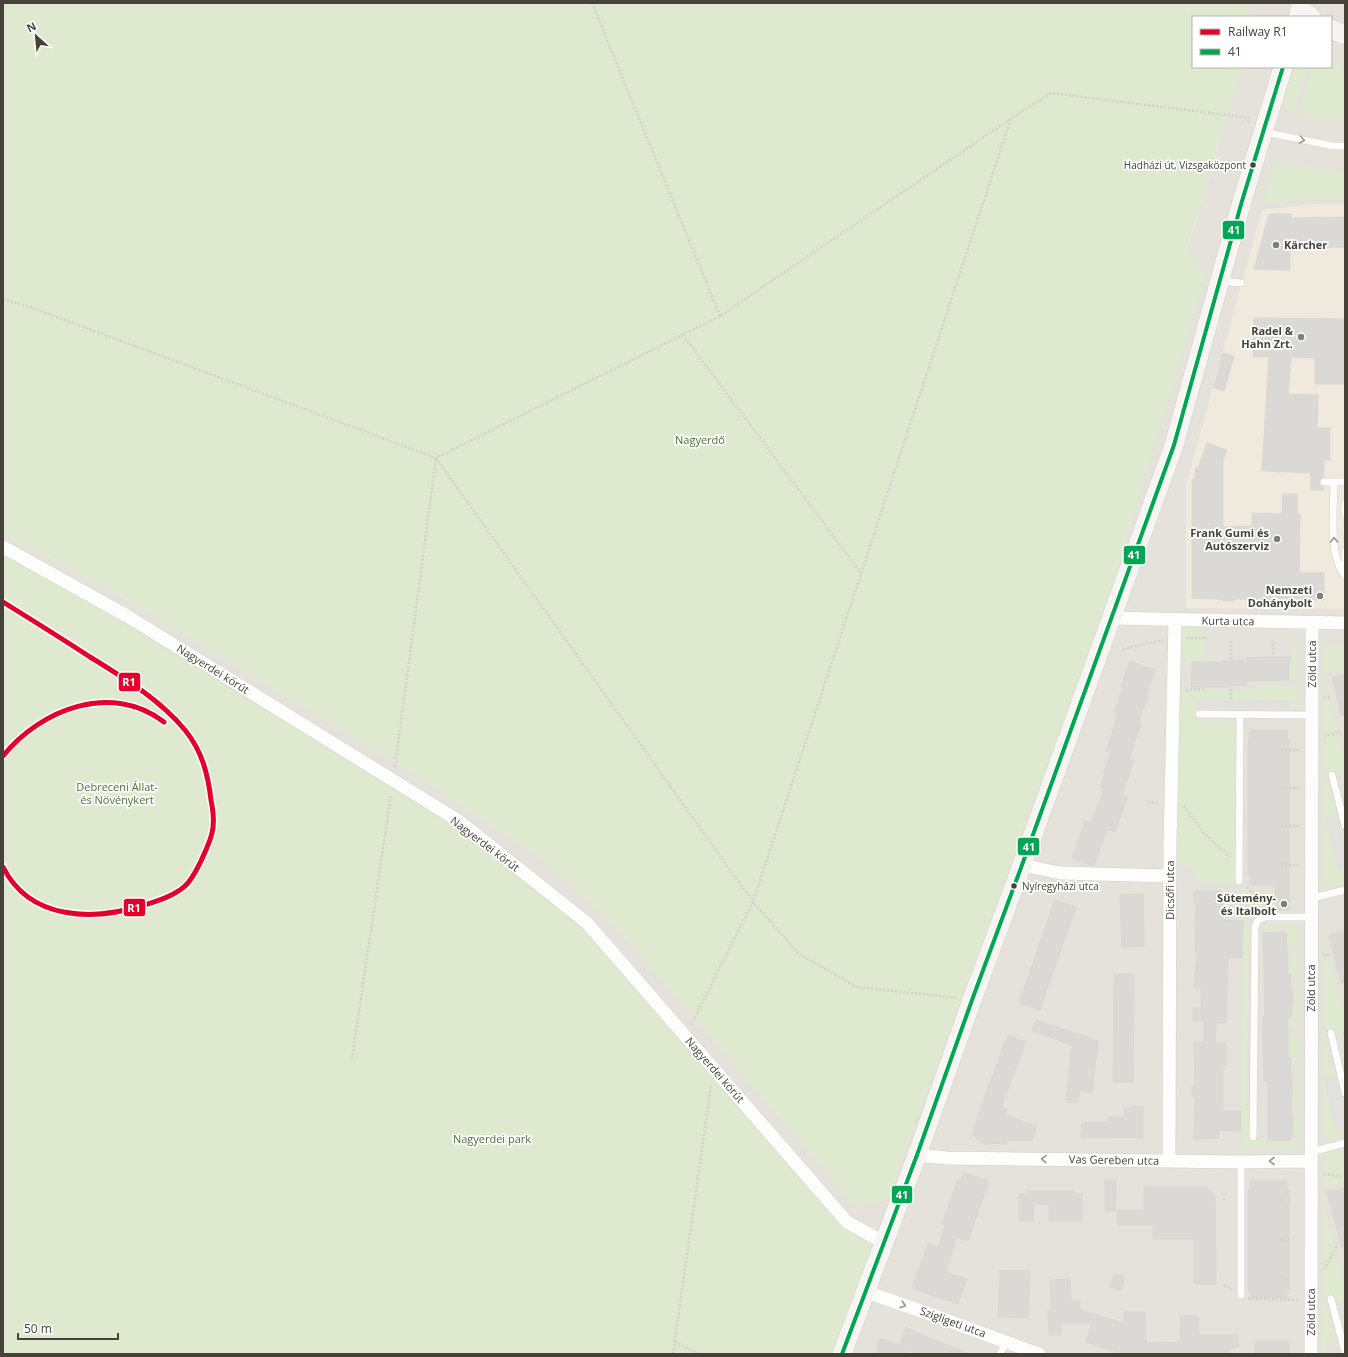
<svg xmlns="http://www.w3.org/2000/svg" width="1348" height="1357" font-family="'Open Sans',sans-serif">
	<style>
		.residential { fill: #e5e2db }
		.commercial { fill: #f0e9de }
		.green { fill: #dee9d0 }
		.parking { fill: #e3e1de }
		.building { fill: #dbd9d5; stroke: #dad7d3 }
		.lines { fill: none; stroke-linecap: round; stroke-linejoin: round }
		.lane-casing { stroke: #d0ceca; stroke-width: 8 }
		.street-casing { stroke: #d0ceca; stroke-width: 14 }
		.secondary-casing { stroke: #d0cdc4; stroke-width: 20 }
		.path { stroke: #d2d0cb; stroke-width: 2.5; stroke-dasharray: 2 2; stroke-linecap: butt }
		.lane { stroke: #fdfdfc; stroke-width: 7 }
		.street { stroke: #fdfdfc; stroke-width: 13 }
		.secondary { stroke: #f6f5f1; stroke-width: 19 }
		.bus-1-casing { stroke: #fff; stroke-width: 7 }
		.bus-1 { stroke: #00a651; stroke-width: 4 }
		.rail-1-casing { stroke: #fff; stroke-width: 8 }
		.rail-1 { stroke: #e4002b; stroke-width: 5 }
		.oneway { stroke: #999691 }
		.bus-dot { fill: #474239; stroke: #fff; stroke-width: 1.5 }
		.poi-dot { fill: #837f78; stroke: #fff; stroke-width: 1.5 }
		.labels { text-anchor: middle; stroke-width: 3.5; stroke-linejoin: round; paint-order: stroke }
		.bus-label { font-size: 10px; fill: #474239; stroke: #fff; text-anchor: end }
		.poi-label { font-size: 11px; font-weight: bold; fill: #474239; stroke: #fff; text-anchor: end }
		.park-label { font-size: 11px; fill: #487332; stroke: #fff }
		.street-label { font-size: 11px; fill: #474239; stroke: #fff }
		.line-badge { stroke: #fff; stroke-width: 1.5 }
		.badge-label { font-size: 11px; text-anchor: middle; font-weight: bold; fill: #fff }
	</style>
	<rect width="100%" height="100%" fill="#f2f0ed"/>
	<path class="residential" d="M1245 3H1345V1354H3V533L105 586 399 764 547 862 626 937 856 1205 1187 249 1242 67H1331V17H1250Z"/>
	<path class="commercial" d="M1315 204 1345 205V609L1186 608V485L1262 210Z"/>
	<path class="green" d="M3 3H1245L1250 17H1193V67H1242L1187 248 1206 274 1106 608 887 1200 856 1205 626 937 547 862 399 764 105 586 3 533Z
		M1331 63C1334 64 1337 64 1340 67 1347 74 1345 105 1345 116L1329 121 1318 119 1305 116 1301 113 1300 108 1313 67H1331Z
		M1296 67H1308L1292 117C1278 104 1288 81 1296 67Z
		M1291 162 1345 174V199L1317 198 1263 204 1274 169 1279 164Z
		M3 547 459 821 587 923 847 1222 883 1242 842 1354H3Z
		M1191 626 1204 627V662H1180C1180 650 1176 629 1191 626Z
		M1323 645 1345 646V668L1324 673Z
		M1291 647H1298L1299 681H1291Z
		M1324 681 1345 762V779L1336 771 1326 774 1337 817 1326 820 1339 872 1345 871V882L1332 887 1324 885Z
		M1252 685 1299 686V707L1290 709V700L1195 699V721H1231L1236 726V883L1195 882 1196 868C1185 867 1178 865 1176 854L1180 690 1252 691Z
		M1243 889H1275L1278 897V911H1249L1247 1111H1250V1140H1266V1143H1293V1133H1294V1116H1299V1149L1241 1148Z
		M1268 925 1296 926 1299 930V944H1288V930H1264V927Z
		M1324 938 1345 1022V1038L1338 1034 1336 1029 1324 1031 1335 1076 1324 1079 1336 1131 1345 1129V1134L1340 1138 1333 1141 1324 1137Z
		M1290 950H1299V986H1293V972H1290Z
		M1295 992H1299V1028H1288V1018H1293Z
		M1290 1034H1299V1070H1293V1055H1290Z
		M1299 1075V1110H1293L1294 1076Z
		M1330 1150 1335 1151 1342 1156H1345V1181L1323 1187V1156L1326 1153Z
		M1323 1203 1345 1287V1304L1339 1301 1336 1295 1324 1298 1336 1339 1325 1342 1328 1354H1322Z"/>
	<path class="parking" d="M1195 699 1291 700 1290 709 1195 708Z
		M1337 817 1345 849V871L1339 872 1326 820Z
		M1335 1076 1345 1119V1129L1336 1132 1324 1078Z"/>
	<path class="building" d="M1269 214H1291V218L1345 217V247L1290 248V270L1254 269Z
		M1254 318 1345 319V384H1315V358L1291 357 1288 394 1318 395 1317 428H1330V460H1324V477L1321 478 1319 482 1320 485 1324 487V490H1311V473L1262 471 1269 357H1253Z
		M1223 353 1234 356 1224 391 1214 388Z
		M1207 443 1227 450 1223 460V527L1252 526V513L1282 514 1283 494H1297V514H1300L1299 573H1324V600L1234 599V601H1224L1223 599 1192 598V479H1195V468H1198Z
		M1264 657H1289V680L1247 681V686L1229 685V687H1191L1192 662H1223V661L1247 660V658Z
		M1130 661 1155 670 1146 695 1148 696 1138 723 1141 724 1129 759 1134 760 1122 795 1128 797 1115 832 1107 829 1094 866 1072 858 1085 821 1091 823 1104 789 1100 787 1105 773H1103L1111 753 1106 751 1118 714 1114 712 1123 687 1121 686Z
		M1345 674V715H1341L1332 677Z
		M1250 730H1288V739H1289V898H1290V910H1278V897H1275V885H1250V876H1248V747Z
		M1194 891H1221V903H1223V920L1243 921 1242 958H1228L1226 1023H1216L1215 1043H1226V1065H1223V1111H1241V1131L1219 1130V1138L1194 1139 1195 1096H1192V1086H1195L1194 1042H1204V1021H1193V1008H1201V988H1194L1197 952H1195L1196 904H1194Z
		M1143 894 1144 946 1122 947 1120 895Z
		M1055 900 1076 907 1040 1010 1019 1003Z
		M1345 931V983H1341L1329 935Z
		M1286 932 1288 974H1291V992H1293L1291 1016H1288V1058H1291V1076H1292L1291 1116H1293V1132H1291V1140H1268V1081H1264L1263 1041V1016H1265L1263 933Z
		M1114 974H1134L1133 1082H1113Z
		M1036 1020 1098 1041 1092 1093 1080 1089 1078 1103 1066 1102 1072 1045 1032 1031Z
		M1008 1035 1026 1042 1001 1107 1007 1109 1005 1115 1037 1126 1032 1140H1007V1143L983 1144 972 1134 988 1087Z
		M1130 1106H1143V1138L1081 1137 1082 1122H1109V1117H1124V1108H1130Z
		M964 1173 989 1181 968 1241 957 1238 946 1272 967 1279 958 1304 912 1288 928 1244 938 1248 945 1225 942 1224 958 1179 961 1180Z
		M1105 1180H1116L1115 1211H1105Z
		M1250 1181H1287V1190H1289V1289H1287V1298H1250V1289H1248V1190H1250Z
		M1144 1187H1207L1215 1196 1216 1284H1194V1239H1153V1225H1117V1210H1144Z
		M1345 1188V1248H1342L1327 1192Z
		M1026 1191H1075V1194H1082V1221H1049V1204H1034L1033 1221H1019V1194H1026Z
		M1000 1270 1030 1271 1028 1318 998 1317Z
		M1114 1273 1125 1277 1121 1290 1110 1287Z
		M1070 1279 1071 1301H1080V1310L1124 1323V1312H1145L1146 1343 1181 1342 1180 1316H1198L1199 1335H1238V1347L1229 1348V1354H1124L1086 1342 1092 1323H1061V1335H1049L1048 1310H1051L1050 1280Z
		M906 1327 915 1331V1332L969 1354H919L907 1350 906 1354H877L879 1348H877L880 1338 899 1345Z
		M1255 1341H1289V1354H1255Z"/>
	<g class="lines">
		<g class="lane-casing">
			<path id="lane" d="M1264 132 1333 146H1345
				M1220 281 1241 283
				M1324 482H1345
				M1334 482C1334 508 1328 556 1345 576
				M1345 514V503
				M1345 576V551
				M1199 714 1312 715
				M1332 775 1345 826
				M1239 881 1240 715
				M1312 898 1345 890
				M1331 1033 1345 1093
				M1253 1137 1255 927 1258 920 1265 917H1312
				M1311 1152 1345 1143
				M1241 1295V1162
				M1331 1299 1345 1352
				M1000 1354 1006 1342"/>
		</g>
		<g class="street-casing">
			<path id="street" d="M3 547 127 616 459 821 587 923 847 1222 883 1242
				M1111 618 1345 623
				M1022 865 1060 873 1170 876
				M917 1155 947 1158 1241 1162 1311 1161
				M1169 1161 1170 845 1175 619
				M866 1292 924 1312 1039 1354
				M1311 1354 1312 623"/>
		</g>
		<g class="secondary-casing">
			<path id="secondary" d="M1298 17 1300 9 1311 17
				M1331 29 1345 35
				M842 1354 917 1155 972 1000 1022 865 1174 445 1242 201 1283 67"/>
		</g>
		<path class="path" d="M592 3 720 316
			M3 299 30 307 436 458 720 316 1012 118 1051 93 1249 118 1248 123
			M683 335 861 573
			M436 458 753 902 799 954 857 987 957 998
			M1187 638H1205
			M1123 649 1163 640
			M1273 654V641
			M1290 657V656
			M1231 659V641
			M1186 690 1204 689
			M1324 698 1332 697
			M1231 699V689
			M1324 736 1341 732
			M1281 750H1299
			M395 767 436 459
			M1281 788H1299
			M1148 802 1159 803
			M1184 806 1204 833 1230 857
			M1281 826H1299
			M1281 865H1299
			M1247 887 1259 900 1269 907
			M1323 955 1331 954
			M691 1025 753 902 1011 118
			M352 1059 391 794
			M1324 1174 1345 1177
			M1224 1198V1202
			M1280 1200H1289
			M1280 1239H1289
			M1324 1269 1337 1246
			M1280 1277H1288
			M1224 1285 1232 1290
			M1248 1299 1299 1300
			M675 1342 699 1354
			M673 1354 711 1085"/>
		<use href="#lane" class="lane"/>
		<use href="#street" class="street"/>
		<use href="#secondary" class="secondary"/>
		<g class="bus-1-casing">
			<path id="bus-1" d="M842 1354 917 1155 972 1000 1022 865 1174 445 1242 201 1283 67"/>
		</g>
		<use href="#bus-1" class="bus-1"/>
		<g class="rail-1-casing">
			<path id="rail-1" d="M3 602C32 620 61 638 90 657 124 678 159 699 185 730 202 751 208 774 211 800 213 810 215 822 212 833 210 842 205 852 201 861 197 869 192 880 185 886 174 896 158 901 144 905 94 921 30 921 3 867
				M3 756C41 709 111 682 164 722"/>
		</g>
		<use href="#rail-1" class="rail-1"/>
	</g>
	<defs><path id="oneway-chevron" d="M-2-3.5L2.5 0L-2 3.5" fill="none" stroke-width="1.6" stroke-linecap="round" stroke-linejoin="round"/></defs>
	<g class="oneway">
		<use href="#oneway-chevron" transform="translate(1302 140) rotate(12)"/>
		<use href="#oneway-chevron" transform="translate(1334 540) rotate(-90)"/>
		<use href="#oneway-chevron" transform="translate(1044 1159) rotate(-179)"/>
		<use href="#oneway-chevron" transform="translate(1272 1161) rotate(180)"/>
		<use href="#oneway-chevron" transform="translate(903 1305) rotate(18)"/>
	</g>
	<g class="bus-dot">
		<circle cx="1253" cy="165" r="3.5"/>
		<circle cx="1014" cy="886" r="3.5"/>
	</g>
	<g class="poi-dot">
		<circle cx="1276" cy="245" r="4"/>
		<circle cx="1301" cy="337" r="4"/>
		<circle cx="1277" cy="539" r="4"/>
		<circle cx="1320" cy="596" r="4"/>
		<circle cx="1284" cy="904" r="4"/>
	</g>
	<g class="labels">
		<g class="bus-label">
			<text x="1246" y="169">Hadházi út, Vizsgaközpont</text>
			<text x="1022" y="890" text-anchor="start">Nyíregyházi utca</text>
		</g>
		<g class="poi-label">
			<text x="1284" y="249" text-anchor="start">Kärcher</text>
			<text x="1293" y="335">Radel &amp;<tspan x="1293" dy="13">Hahn Zrt.</tspan></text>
			<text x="1269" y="537">Frank Gumi és<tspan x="1269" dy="13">Autószerviz</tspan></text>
			<text x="1312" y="594">Nemzeti<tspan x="1312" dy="13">Dohánybolt</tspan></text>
			<text x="1276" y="902">Sütemény-<tspan x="1276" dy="13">és Italbolt</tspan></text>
		</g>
		<g class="park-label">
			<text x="700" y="444">Nagyerdő</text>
			<text x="117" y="791">Debreceni Állat-<tspan x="117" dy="13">és Növénykert</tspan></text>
			<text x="492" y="1143">Nagyerdei park</text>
		</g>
		<g class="street-label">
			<text transform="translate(1228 621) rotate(1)" y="4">Kurta utca</text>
			<text transform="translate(1312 664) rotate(-90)" y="4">Zöld utca</text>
			<text transform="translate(213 669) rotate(32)" y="4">Nagyerdei körút</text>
			<text transform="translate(485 844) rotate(37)" y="4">Nagyerdei körút</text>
			<text transform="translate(1170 890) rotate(-90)" y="4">Dicsőfi utca</text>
			<text transform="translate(1311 988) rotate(-90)" y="4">Zöld utca</text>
			<text transform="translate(715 1070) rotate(49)" y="4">Nagyerdei körút</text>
			<text transform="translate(1114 1160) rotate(1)" y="4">Vas Gereben utca</text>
			<text transform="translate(1311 1312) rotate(-90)" y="4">Zöld utca</text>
			<text transform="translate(953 1322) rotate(20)" y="4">Szigligeti utca</text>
		</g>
	</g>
	<g class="line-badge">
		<rect x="1222" y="220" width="23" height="20" rx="4" fill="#00a651"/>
		<rect x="1123" y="545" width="23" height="20" rx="4" fill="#00a651"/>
		<rect x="118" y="672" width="23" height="20" rx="4" fill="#e4002b"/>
		<rect x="1017" y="837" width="23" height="19" rx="4" fill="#00a651"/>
		<rect x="123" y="898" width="23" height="19" rx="4" fill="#e4002b"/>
		<rect x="891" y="1185" width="22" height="19" rx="4" fill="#00a651"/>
	</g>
	<g class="badge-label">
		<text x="1234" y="234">41</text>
		<text x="1134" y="559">41</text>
		<text x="129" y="686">R1</text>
		<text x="1029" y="851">41</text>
		<text x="134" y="912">R1</text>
		<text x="902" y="1199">41</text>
	</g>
	<rect width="1348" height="1357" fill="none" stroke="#474239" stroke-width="8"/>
	<rect x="1192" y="16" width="140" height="52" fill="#ffffff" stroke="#b5b3b0"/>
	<rect x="1200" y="29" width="20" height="6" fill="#e4002b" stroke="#b5b3b0"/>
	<text x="1228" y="36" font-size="12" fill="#474239">Railway R1</text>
	<rect x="1200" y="49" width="20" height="6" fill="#00a651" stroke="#b5b3b0"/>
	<text x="1228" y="56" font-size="12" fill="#474239">41</text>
	<g transform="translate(36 36) rotate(333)" stroke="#ffffff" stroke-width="3" paint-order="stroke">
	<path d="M0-3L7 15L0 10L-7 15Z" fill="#474239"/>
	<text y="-6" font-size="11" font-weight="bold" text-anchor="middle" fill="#474239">N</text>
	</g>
	<path d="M18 1333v6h100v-6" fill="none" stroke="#474239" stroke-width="2"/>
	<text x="24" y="1333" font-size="12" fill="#474239" stroke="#ffffff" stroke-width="3" paint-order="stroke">50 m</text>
</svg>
